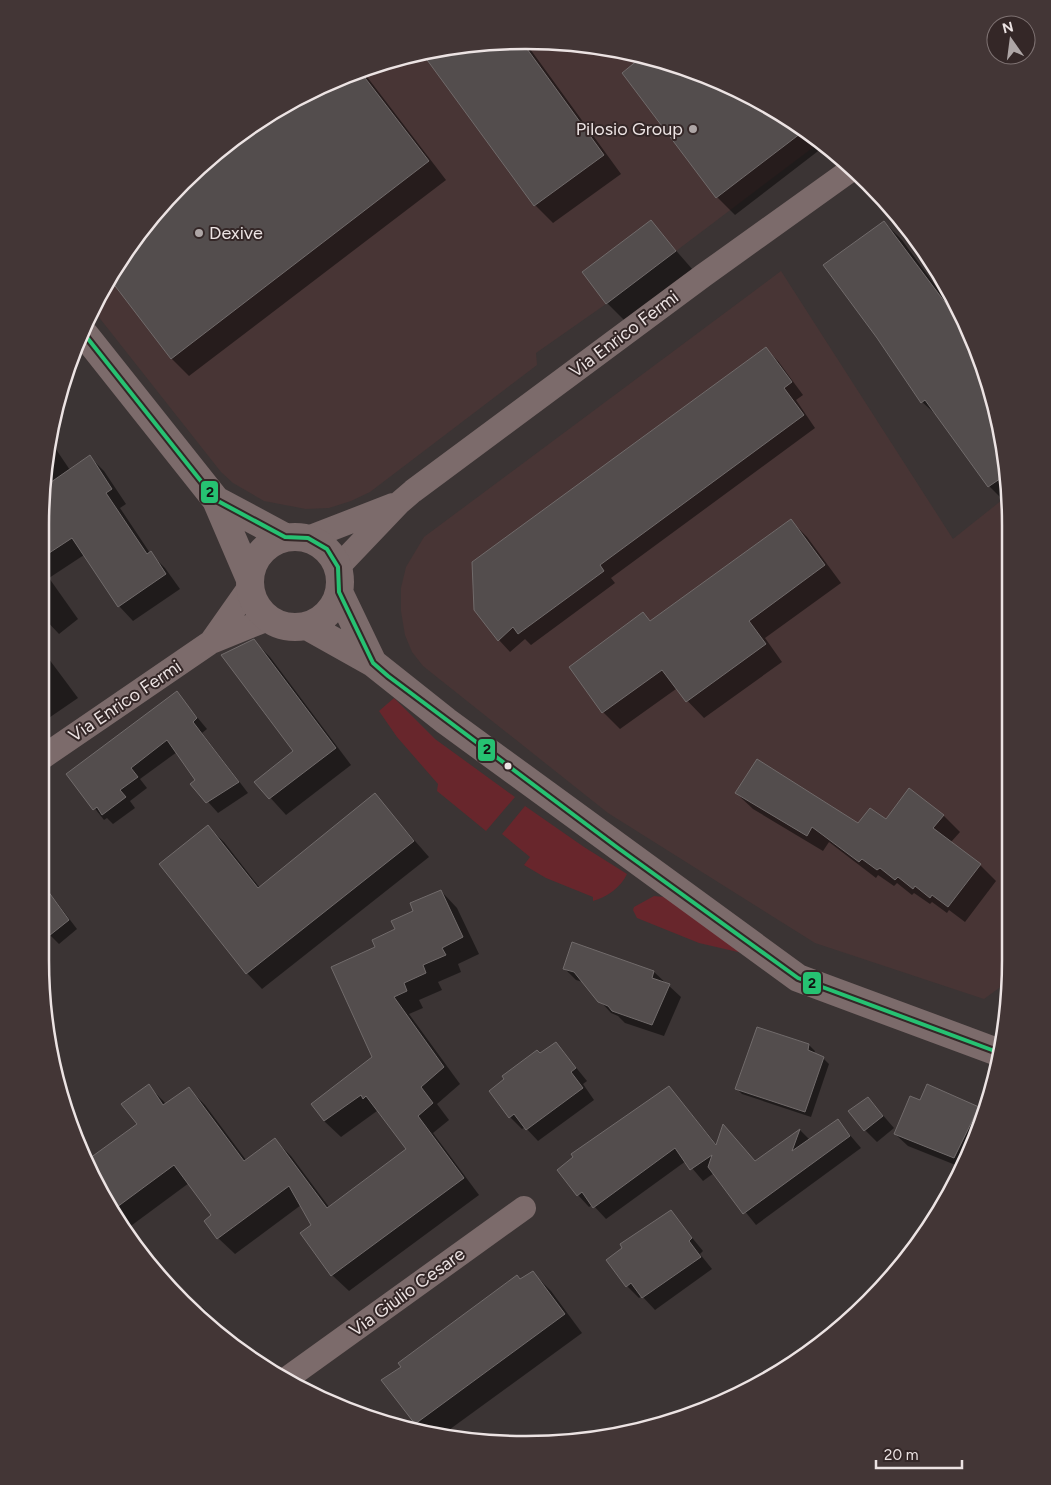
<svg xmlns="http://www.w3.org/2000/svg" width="1051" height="1485" font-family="Figtree,sans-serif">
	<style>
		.built { fill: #483535 }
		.green { fill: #68262c }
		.shadow { fill: #0007 }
		.building { fill: #534d4d; stroke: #716b6b }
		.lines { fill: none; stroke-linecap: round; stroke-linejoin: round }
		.minor { stroke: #7c6b6b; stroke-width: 24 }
		.tertiary { stroke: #7c6b6b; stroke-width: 28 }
		.bus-1-casing { stroke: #342727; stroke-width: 8 }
		.bus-1 { stroke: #26c172; stroke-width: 4 }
		.poi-dot { fill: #aea6a6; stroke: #342727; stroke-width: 2 }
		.bus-dot { fill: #ece3e3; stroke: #342727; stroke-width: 2 }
		.labels { text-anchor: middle; stroke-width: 4; stroke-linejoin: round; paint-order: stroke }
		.poi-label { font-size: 18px; fill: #ece3e3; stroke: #342727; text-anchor: end }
		.street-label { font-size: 18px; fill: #ece3e3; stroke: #342727 }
		.rim { fill: none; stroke: #ece3e3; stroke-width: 2.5 }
		.line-badge { stroke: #342727; stroke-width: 2 }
		.pale-badge-label { font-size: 14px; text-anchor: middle; font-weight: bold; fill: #111 }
	</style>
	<rect width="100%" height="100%" fill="#3b3434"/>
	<path class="built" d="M557 41 651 56 740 90 812 135 815 146 606 304 536 353 537 365 370 492 351 501 329 508 306 509 264 501 233 483 221 472 94 311 105 283 205 161 283 105 369 66 462 44Z
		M781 271 953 539 1007 496 1010 980 984 999 815 943 608 813 423 666 412 652 405 635 401 611V588L406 567 424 537Z"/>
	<path class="green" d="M394 698 435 739 515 797 486 831 437 791 438 784 397 737 379 711Z
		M525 806 584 847 627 874C621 887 607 897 593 901V897L546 878 524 865 530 857 502 834Z
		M654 896 664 897 751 955 699 943 637 918 633 910 634 907Z"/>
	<path class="shadow" d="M525 42 621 174 553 223 535 205 462 44Z
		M640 55 651 56 740 90 826 145 735 215 717 197 624 73 643 58Z
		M361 69 446 180 189 376 171 358 110 277 205 161 283 105Z
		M651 222 693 270 625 321 607 303 584 272Z
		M884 222 902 240 967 329 1007 462V504L989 486 941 419 922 402 878 337Z
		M766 349 778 361 803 395 796 400 815 428 611 578 615 583 531 645 525 639 510 652 499 640Z
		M49 439 70 470 89 456 104 471 126 504 120 508 150 553 165 568 180 589 133 621 119 606 84 555 49 578 78 619 59 634 40 614 41 516 52 508 43 495Z
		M790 520 807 537 841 583 765 638 782 662 704 718 676 689 620 729 603 712 643 614 651 622Z
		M254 641 270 657 351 765 286 815 256 782 295 751Z
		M40 647 78 698 40 724Z
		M177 693 207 729 202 733 248 793 218 813 192 784 197 780 177 752 140 779 147 788 130 801 135 808 113 824 107 818 104 820 68 774Z
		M910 790 944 816 960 832 951 842 980 865 996 881 965 922 949 910 947 913 932 902 930 904 914 893 912 895 897 883 894 886 878 875 876 878 829 842 823 851 753 809 736 793 858 824 886 820Z
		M375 795 429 857 262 989 247 973 208 827 224 842 260 888Z
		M45 887 77 929 59 944 50 935Z
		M441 891 457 908 479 954 458 964 461 972 438 982 442 990 419 1000 423 1008 409 1014 460 1084 437 1104 449 1120 433 1133 479 1195 349 1291 332 1275 313 1225 301 1205 235 1254 218 1238 213 1215 189 1183 124 1231 90 1160 138 1124 149 1086 166 1104 188 1088 205 1105 246 1160 275 1140 291 1156 329 1207 408 1149 377 1111 341 1137 324 1121 374 1058 377 948 415 912Z
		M564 968 654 972 681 997 664 1036 625 1023 618 1016 611 1013 583 982 576 980Z
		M556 1043 587 1081 583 1084 594 1100 538 1141 525 1127 522 1129 510 1117Z
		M809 1045 815 1051 814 1054 823 1058 829 1064 811 1117 742 1094 736 1088Z
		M669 1087 717 1145 756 1162 800 1130 810 1140 837 1120 861 1148 756 1225 714 1173 703 1181 686 1161 606 1219 593 1205 589 1207 578 1195Z
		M868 1098 894 1128 877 1142 865 1130Z
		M921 1102 978 1108 984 1113 963 1168 908 1146 895 1134Z
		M671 1212 703 1251 700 1254 712 1269 655 1310 642 1296 639 1298 627 1286Z
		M533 1273 551 1291 582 1333 442 1435 423 1430 416 1423 521 1280Z
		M202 1307 220 1325 232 1341 206 1325 195 1312Z"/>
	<path class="building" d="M522 42 604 155 534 206 422 53 462 44Z
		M644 55 740 90 805 130 716 198 622 73Z
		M359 70 429 161 171 359 109 278 205 161 282 105Z
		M651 220 676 251 606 304 582 272Z
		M884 221 968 333 1007 462V474L988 487 925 400 921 403 877 338 823 265Z
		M766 347 792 382 784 388 804 415 600 565 604 571 518 634 513 627 498 641 474 610 472 562Z
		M90 455 112 489 106 493 147 554 151 551 166 574 118 607 72 538 40 559V525L44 487Z
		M791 519 825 565 749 621 766 644 686 702 662 670 602 713 569 667 643 612 650 621Z
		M254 639 336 748 269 799 254 782 293 751 221 655Z
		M177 691 197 718 193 722 239 782 206 803 190 784 195 780 167 740 131 768 138 777 120 790 126 797 102 815 97 807 93 810 66 774Z
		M757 759 858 823 870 808 886 819 909 788 944 815 933 828 981 864 948 907 932 895 930 898 915 886 913 889 898 877 895 880 880 868 877 870 862 859 859 862 812 827 807 836 735 793Z
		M375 793 414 841 246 974 159 864 208 825 258 888Z
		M40 880 69 920 40 943Z
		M441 890 463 937 442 948 446 955 423 965 426 973 404 983 407 991 394 997 444 1067 421 1087 433 1103 418 1116 464 1178 331 1276 300 1233 311 1225 289 1186 217 1239 204 1221 211 1215 174 1165 113 1210 90 1158 137 1124 121 1104 149 1084 163 1105 189 1087 244 1161 275 1138 327 1208 406 1149 366 1096 363 1099 361 1095 324 1121 311 1104 372 1057 331 967 375 947 372 940 395 929 391 921 413 911 410 903Z
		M572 942 654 971 652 978 670 984 652 1025 612 1011 608 1006 598 1002 574 972 563 969Z
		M757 1027 809 1044 808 1050 824 1057 805 1112 735 1089Z
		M556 1042 576 1068 571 1072 583 1088 526 1130 514 1114 509 1118 489 1091 504 1079 502 1076 537 1050 540 1053Z
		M927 1084 979 1107 954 1158 894 1134 910 1096 920 1100Z
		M669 1086 716 1145 723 1124 755 1161 800 1129 792 1151 838 1119 850 1136 743 1214 708 1167 712 1155 690 1170 675 1148 593 1208 582 1192 577 1196 557 1170 573 1157 571 1154Z
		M868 1097 883 1116 864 1131 848 1111Z
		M671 1210 692 1238 689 1241 701 1257 642 1298 631 1283 626 1287 606 1260 622 1248 620 1244Z
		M533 1271 565 1314 415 1424 381 1380 401 1367 398 1363 517 1275 520 1279Z"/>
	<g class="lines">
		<path class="minor" d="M308 538 393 505
			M338 567 399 503 413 491 704 275 852 169
			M211 642 249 588
			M40 759 211 642 268 619
			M289 1377 524 1208"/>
		<path class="tertiary" d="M85 335 216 500 249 577
			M216 500 285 537
			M250 582a45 45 0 1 1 90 0a45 45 0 1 1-90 0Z
			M339 592 373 663
			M307 626 373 663 446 721 798 978 1000 1053"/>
		<g class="bus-1-casing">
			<path id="bus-1" d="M85 335 216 500 285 537 308 538 327 549 338 567 339 592 373 663 388 676 618 848 798 978 1000 1053"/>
		</g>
		<use href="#bus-1" class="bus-1"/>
	</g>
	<g class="poi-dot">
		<circle cx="693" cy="129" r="5"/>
		<circle cx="199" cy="233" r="5"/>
	</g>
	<circle class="bus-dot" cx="508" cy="766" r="4.5"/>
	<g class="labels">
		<g class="poi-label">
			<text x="683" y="135">Pilosio Group</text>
			<text x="209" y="239" text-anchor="start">Dexive</text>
		</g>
		<g class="street-label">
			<text transform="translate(624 334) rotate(-37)" y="6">Via Enrico Fermi</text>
			<text transform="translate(125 701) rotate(-34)" y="6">Via Enrico Fermi</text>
			<text transform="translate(407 1292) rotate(-36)" y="6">Via Giulio Cesare</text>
		</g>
	</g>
	<path d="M0 0H1051V1485H0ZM525 49H526A476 476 0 0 1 1002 525V960A476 476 0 0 1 526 1436H525A476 476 0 0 1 49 960V525A476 476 0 0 1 525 49Z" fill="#433636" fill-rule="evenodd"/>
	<path class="rim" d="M525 49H526A476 476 0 0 1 1002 525V960A476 476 0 0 1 526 1436H525A476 476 0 0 1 49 960V525A476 476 0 0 1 525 49Z"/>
	<g class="line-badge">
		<rect x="200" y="480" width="19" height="24" rx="5" fill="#26c172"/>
		<rect x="477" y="738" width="19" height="24" rx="5" fill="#26c172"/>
		<rect x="802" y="971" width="20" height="24" rx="5" fill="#26c172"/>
	</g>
	<g class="pale-badge-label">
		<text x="210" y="497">2</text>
		<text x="487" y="754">2</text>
		<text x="812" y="988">2</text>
	</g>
	<g transform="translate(1011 40) rotate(346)"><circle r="24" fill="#342727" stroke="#7e7272"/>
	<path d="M0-4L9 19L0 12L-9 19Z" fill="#aea6a6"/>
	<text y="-8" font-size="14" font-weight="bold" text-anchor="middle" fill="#ece3e3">N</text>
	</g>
	<path d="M876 1460v8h86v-8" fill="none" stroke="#ece3e3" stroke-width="2.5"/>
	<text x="884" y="1460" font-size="15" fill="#ece3e3" stroke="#342727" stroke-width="4" paint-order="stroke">20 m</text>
</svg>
